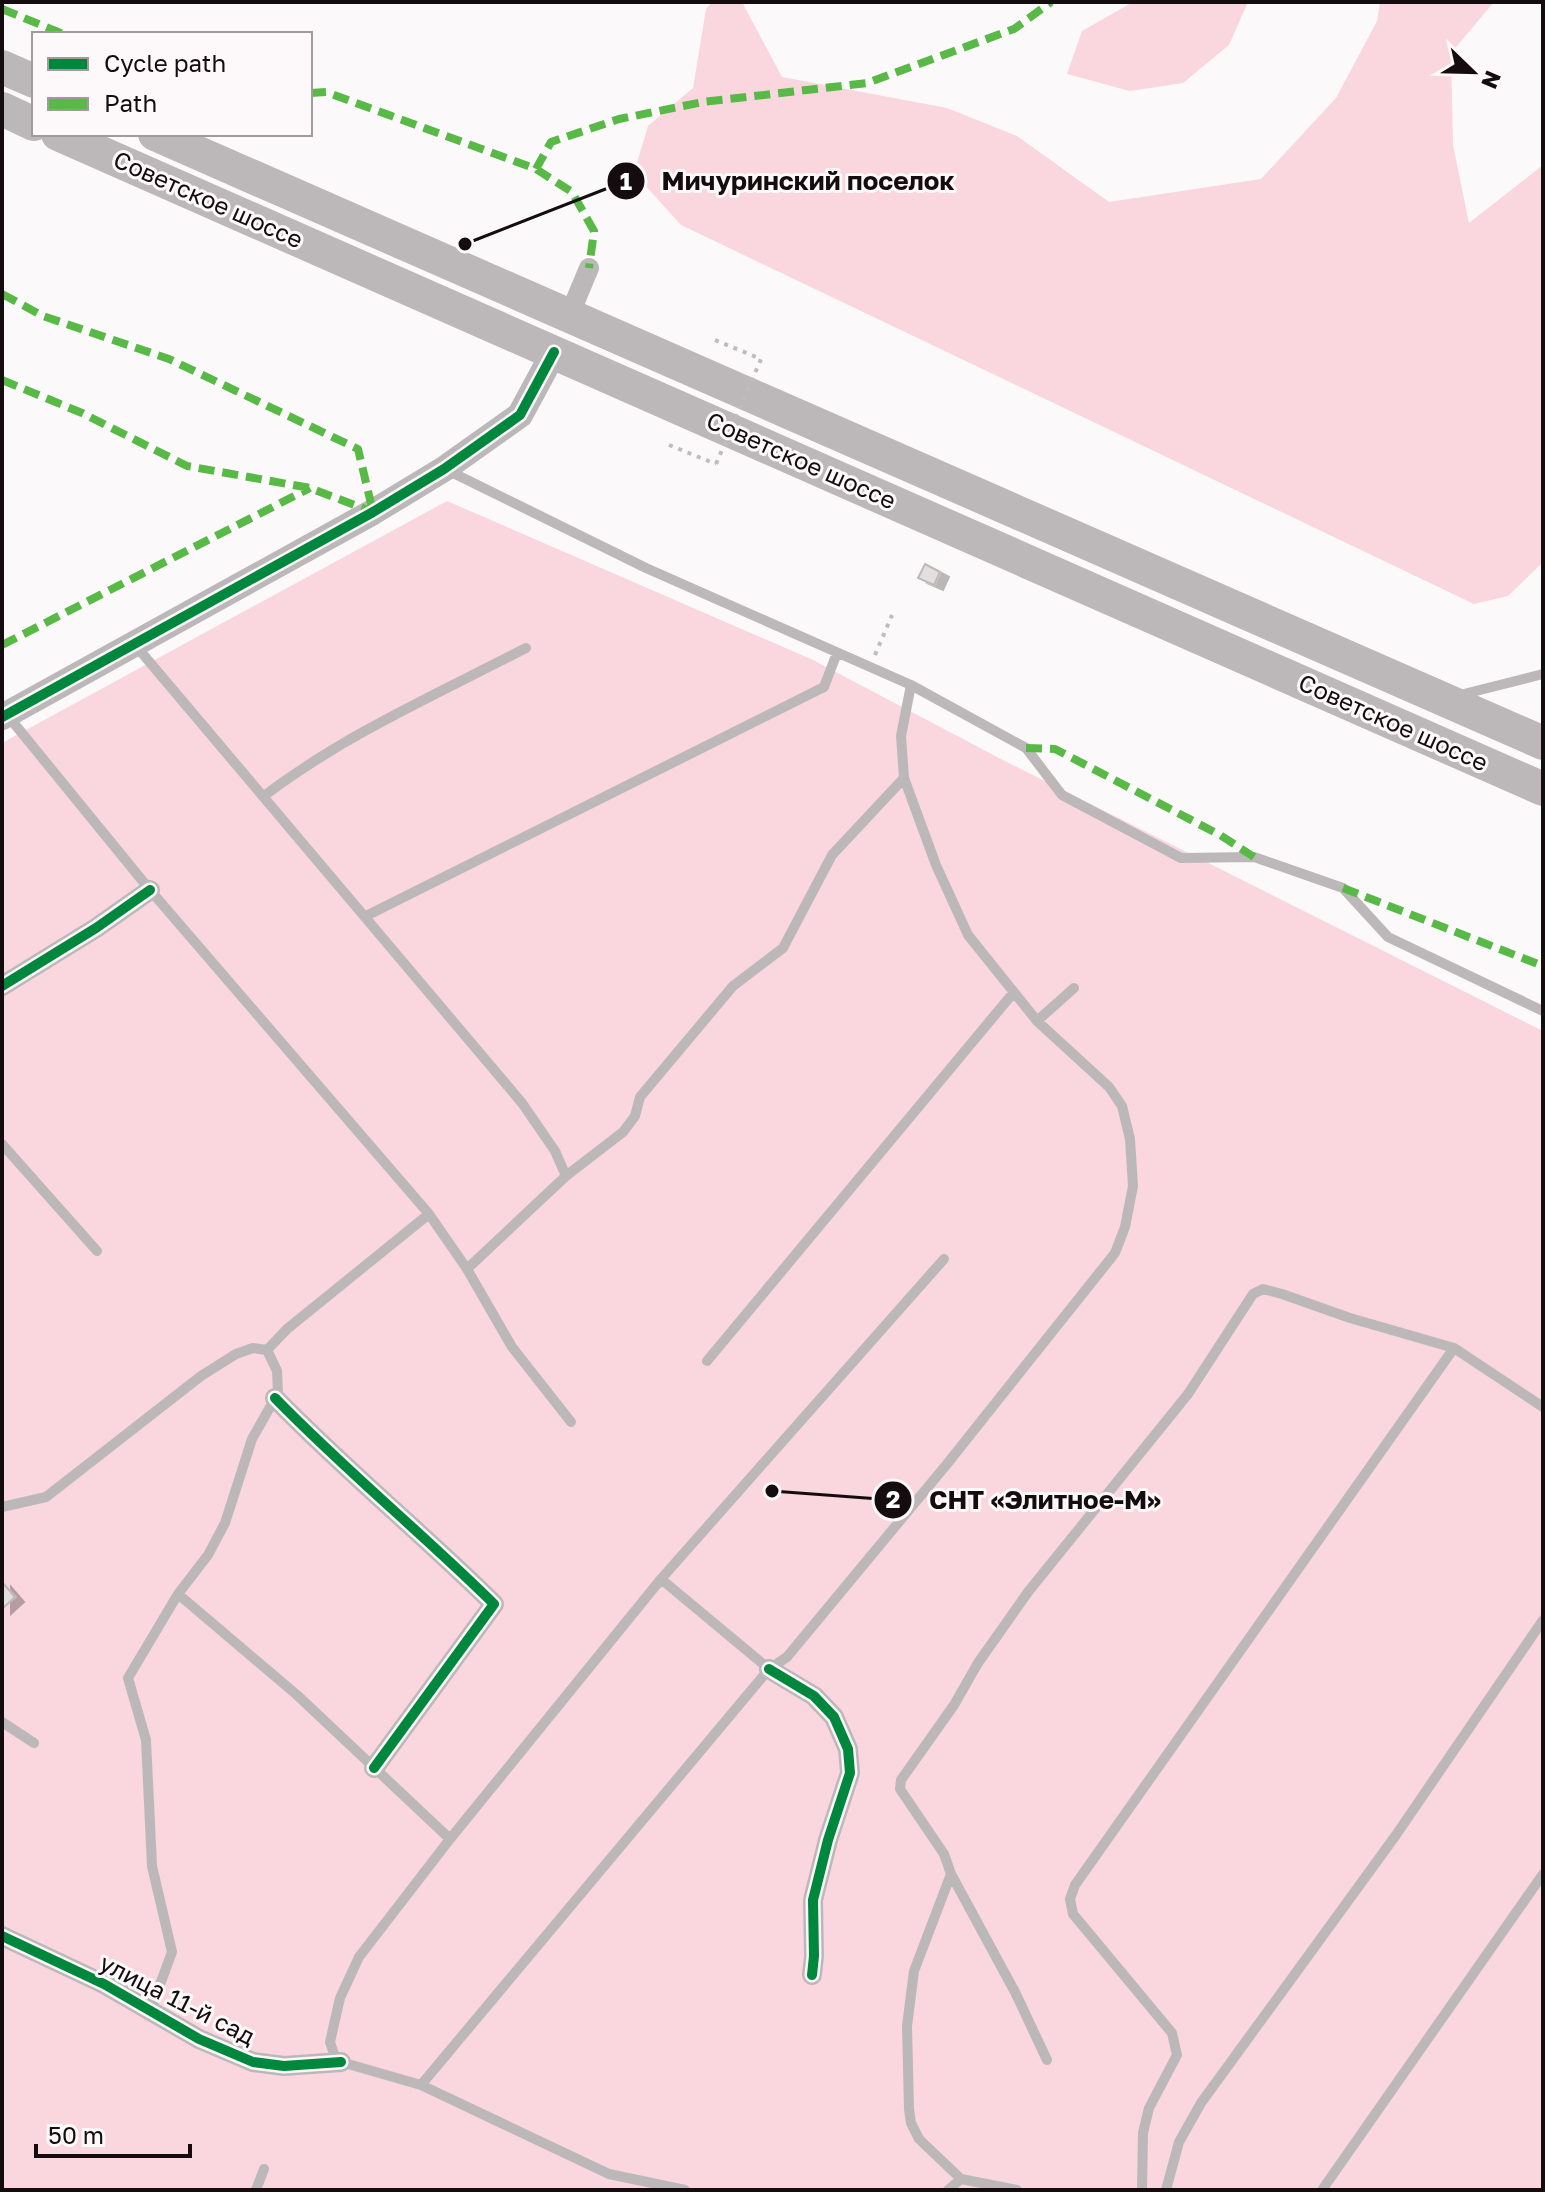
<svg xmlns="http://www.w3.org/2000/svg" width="1545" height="2192" font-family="'Golos Text',sans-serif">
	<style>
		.green { fill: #fad6de }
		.building { fill: #e4dedf; stroke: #beb9ba; stroke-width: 2; filter: url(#shadow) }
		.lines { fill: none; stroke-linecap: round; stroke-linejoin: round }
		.path { stroke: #bfbcbd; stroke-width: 4; stroke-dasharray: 4 6; stroke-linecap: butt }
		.service { stroke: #bcb8b9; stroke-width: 10 }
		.minor { stroke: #bcb8b9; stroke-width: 20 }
		.tertiary { stroke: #bcb8b9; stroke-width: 26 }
		.trunk { stroke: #bcb8b9; stroke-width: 34 }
		.path-bridge { stroke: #bfbcbd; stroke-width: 4; stroke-dasharray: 4 6; stroke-linecap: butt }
		.quiet { stroke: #58b947; stroke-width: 8; stroke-dasharray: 16 8; stroke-linecap: butt }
		.cycleway-casing { stroke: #fdf8f9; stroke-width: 15 }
		.cycleway { stroke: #00873e; stroke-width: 10 }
		.labels { text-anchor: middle; stroke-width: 6; stroke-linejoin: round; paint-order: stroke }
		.street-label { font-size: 24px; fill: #140c0e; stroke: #fdf8f9 }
		.leader { fill: none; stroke: #140c0e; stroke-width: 3 }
		.callout-dot { fill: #140c0e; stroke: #fdf8f9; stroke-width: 3 }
		.mark-label { font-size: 24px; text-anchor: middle; font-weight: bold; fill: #fff }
		.callout-label { font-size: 26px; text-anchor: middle; font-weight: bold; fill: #140c0e; stroke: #fdf8f9; stroke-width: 6; stroke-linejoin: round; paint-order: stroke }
	</style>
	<defs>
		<filter id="shadow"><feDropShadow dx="9" dy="5" stdDeviation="0" flood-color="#0004"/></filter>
	</defs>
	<rect width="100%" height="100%" fill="#fcf9fa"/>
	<path class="green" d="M712 2H742L782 77 947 108 1017 136 1109 202 1261 179 1336 98 1377 21 1380 2H1494L1451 53 1453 145 1469 223 1543 165V562L1508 596 1474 604 681 225 634 173 648 126 693 88 706 9Z
		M1133 2H1248L1229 45 1183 83 1130 91 1067 74 1082 31Z
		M447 501 813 660 999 758 1543 1031V2190H2V743Z"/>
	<path class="building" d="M925 564 940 572 934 585 918 578Z
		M2 1582 15 1597 2 1609Z"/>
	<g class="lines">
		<path class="path" d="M715 340 761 359
			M669 445 716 464
			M875 655 892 615"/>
		<path class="service" d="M447 470 646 568 911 685 1026 748 1062 795 1181 858 1254 857 1343 888 1388 937 1543 1011
			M136 646 522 1103 555 1151 566 1176
			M1460 695 1543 674
			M8 716 150 890 429 1214 467 1269 512 1347 571 1422
			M264 796C344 735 437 694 526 648
			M366 916 824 687 837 653
			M1037 1021 1074 988
			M2 1144 97 1251
			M467 1269 566 1176 623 1132 635 1116 640 1097 733 986 783 948 832 855 904 778 901 736 911 685
			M267 1350 287 1329 429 1214
			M707 1361 1014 992
			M2 1507 46 1497 201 1376 236 1354 253 1348 267 1350 277 1371 278 1393 252 1439 225 1523 208 1555 178 1594 128 1678 146 1740 152 1866 172 1952 151 2009
			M661 1579 944 1259
			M178 1594 297 1695 450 1839
			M769 1669 661 1579 450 1839 359 1957 340 1998 330 2042 334 2054 341 2062 421 2085 769 1669 787 1657 947 1464 1115 1253 1125 1227 1133 1186 1130 1139 1122 1106 1109 1087 1037 1021 968 935 936 865 904 778
			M2 1722 34 1743
			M951 1874 914 1971 907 2026 909 2109 911 2123 919 2139 961 2179
			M1047 2060 1015 1992 951 1874 944 1854 900 1789 901 1780 954 1705 978 1663 1028 1592 1188 1394 1253 1294 1263 1289 1282 1294 1350 1318 1454 1348 1543 1407
			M421 2085 609 2174 685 2190
			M256 2190 264 2169
			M948 2190 961 2179 1017 2190
			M1142 2190 1143 2133 1149 2108 1177 2055 1172 2033 1073 1914 1070 1899 1075 1885 1454 1348
			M1166 2190 1179 2142 1201 2103 1396 1835 1543 1620
			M1322 2190 1543 1874"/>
		<path class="minor" d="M569 316 589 268
			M2 986 96 928 150 890
			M275 1398C345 1470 423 1534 494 1604L374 1768
			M769 1669 814 1696 834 1717 848 1749 850 1773 828 1840 813 1900 814 1956 812 1975
			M2 1936 104 1984 199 2039 253 2062 284 2066 341 2062"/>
		<path class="tertiary" d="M2 717 373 512 444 469 520 415 554 352"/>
		<path class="trunk" d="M2 67 34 81
			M2 109 34 124
			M58 134 1543 789
			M155 134 1543 743"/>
		<path class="path-bridge" d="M716 464 761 359"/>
		<path class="quiet" d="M2 9 63 34
			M310 93 326 92 536 169 572 192 594 231 589 268
			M536 169 551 142 619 119 703 102 867 83 1014 29 1051 2
			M2 294 43 316 169 359 358 449 373 512
			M2 380 82 413 187 466 310 488 373 512
			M2 645 310 488
			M1026 748 1055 749 1220 835 1254 857
			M1343 888 1543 966"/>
		<g class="cycleway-casing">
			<path id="cycleway" d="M2 717 373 512 444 469 520 415 554 352
				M2 986 96 928 150 890
				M275 1398C345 1470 423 1534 494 1604L374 1768
				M769 1669 814 1696 834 1717 848 1749 850 1773 828 1840 813 1900 814 1956 812 1975
				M2 1936 104 1984 199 2039 253 2062 284 2066 341 2062"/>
		</g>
		<use href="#cycleway" class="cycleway"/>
	</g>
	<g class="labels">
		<g class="street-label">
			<text transform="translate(208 200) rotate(24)" y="8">Советское шоссе</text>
			<text transform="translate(801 461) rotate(24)" y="8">Советское шоссе</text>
			<text transform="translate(1393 723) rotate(24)" y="8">Советское шоссе</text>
			<text transform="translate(177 2000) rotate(27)" y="8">улица 11-й сад</text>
		</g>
	</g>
	<path class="leader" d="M465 244L626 181M772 1491L893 1500"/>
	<g class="callout-dot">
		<circle cx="465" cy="244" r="8"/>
		<circle cx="772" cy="1491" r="8"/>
		<circle cx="626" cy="181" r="20"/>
		<circle cx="893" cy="1500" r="20"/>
	</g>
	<g class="mark-label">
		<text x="626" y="190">1</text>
		<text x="893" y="1508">2</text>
	</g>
	<g class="callout-label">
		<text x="808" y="190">Мичуринский поселок</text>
		<text x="1045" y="1509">СНТ «Элитное-М»</text>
	</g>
	<rect width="1545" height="2192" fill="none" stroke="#140c0e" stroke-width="8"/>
	<rect x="32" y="32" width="280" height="104" fill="#fdf8f9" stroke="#a09a9b" stroke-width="2"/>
	<rect x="48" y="58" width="40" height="12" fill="#00873e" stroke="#a09a9b" stroke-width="2"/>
	<text x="104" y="72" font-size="24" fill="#140c0e">Cycle path</text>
	<rect x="48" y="98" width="40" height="12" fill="#58b947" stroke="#a09a9b" stroke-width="2"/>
	<text x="104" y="112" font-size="24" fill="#140c0e">Path</text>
	<g transform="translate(1473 72) rotate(113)" stroke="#fdf8f9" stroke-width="6" paint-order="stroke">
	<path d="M0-6L14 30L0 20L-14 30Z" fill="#140c0e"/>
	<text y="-12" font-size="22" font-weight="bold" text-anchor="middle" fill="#140c0e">N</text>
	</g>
	<path d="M36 2144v12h154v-12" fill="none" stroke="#140c0e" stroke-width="4"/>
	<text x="48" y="2144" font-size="24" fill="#140c0e" stroke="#fdf8f9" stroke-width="6" paint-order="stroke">50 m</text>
</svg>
